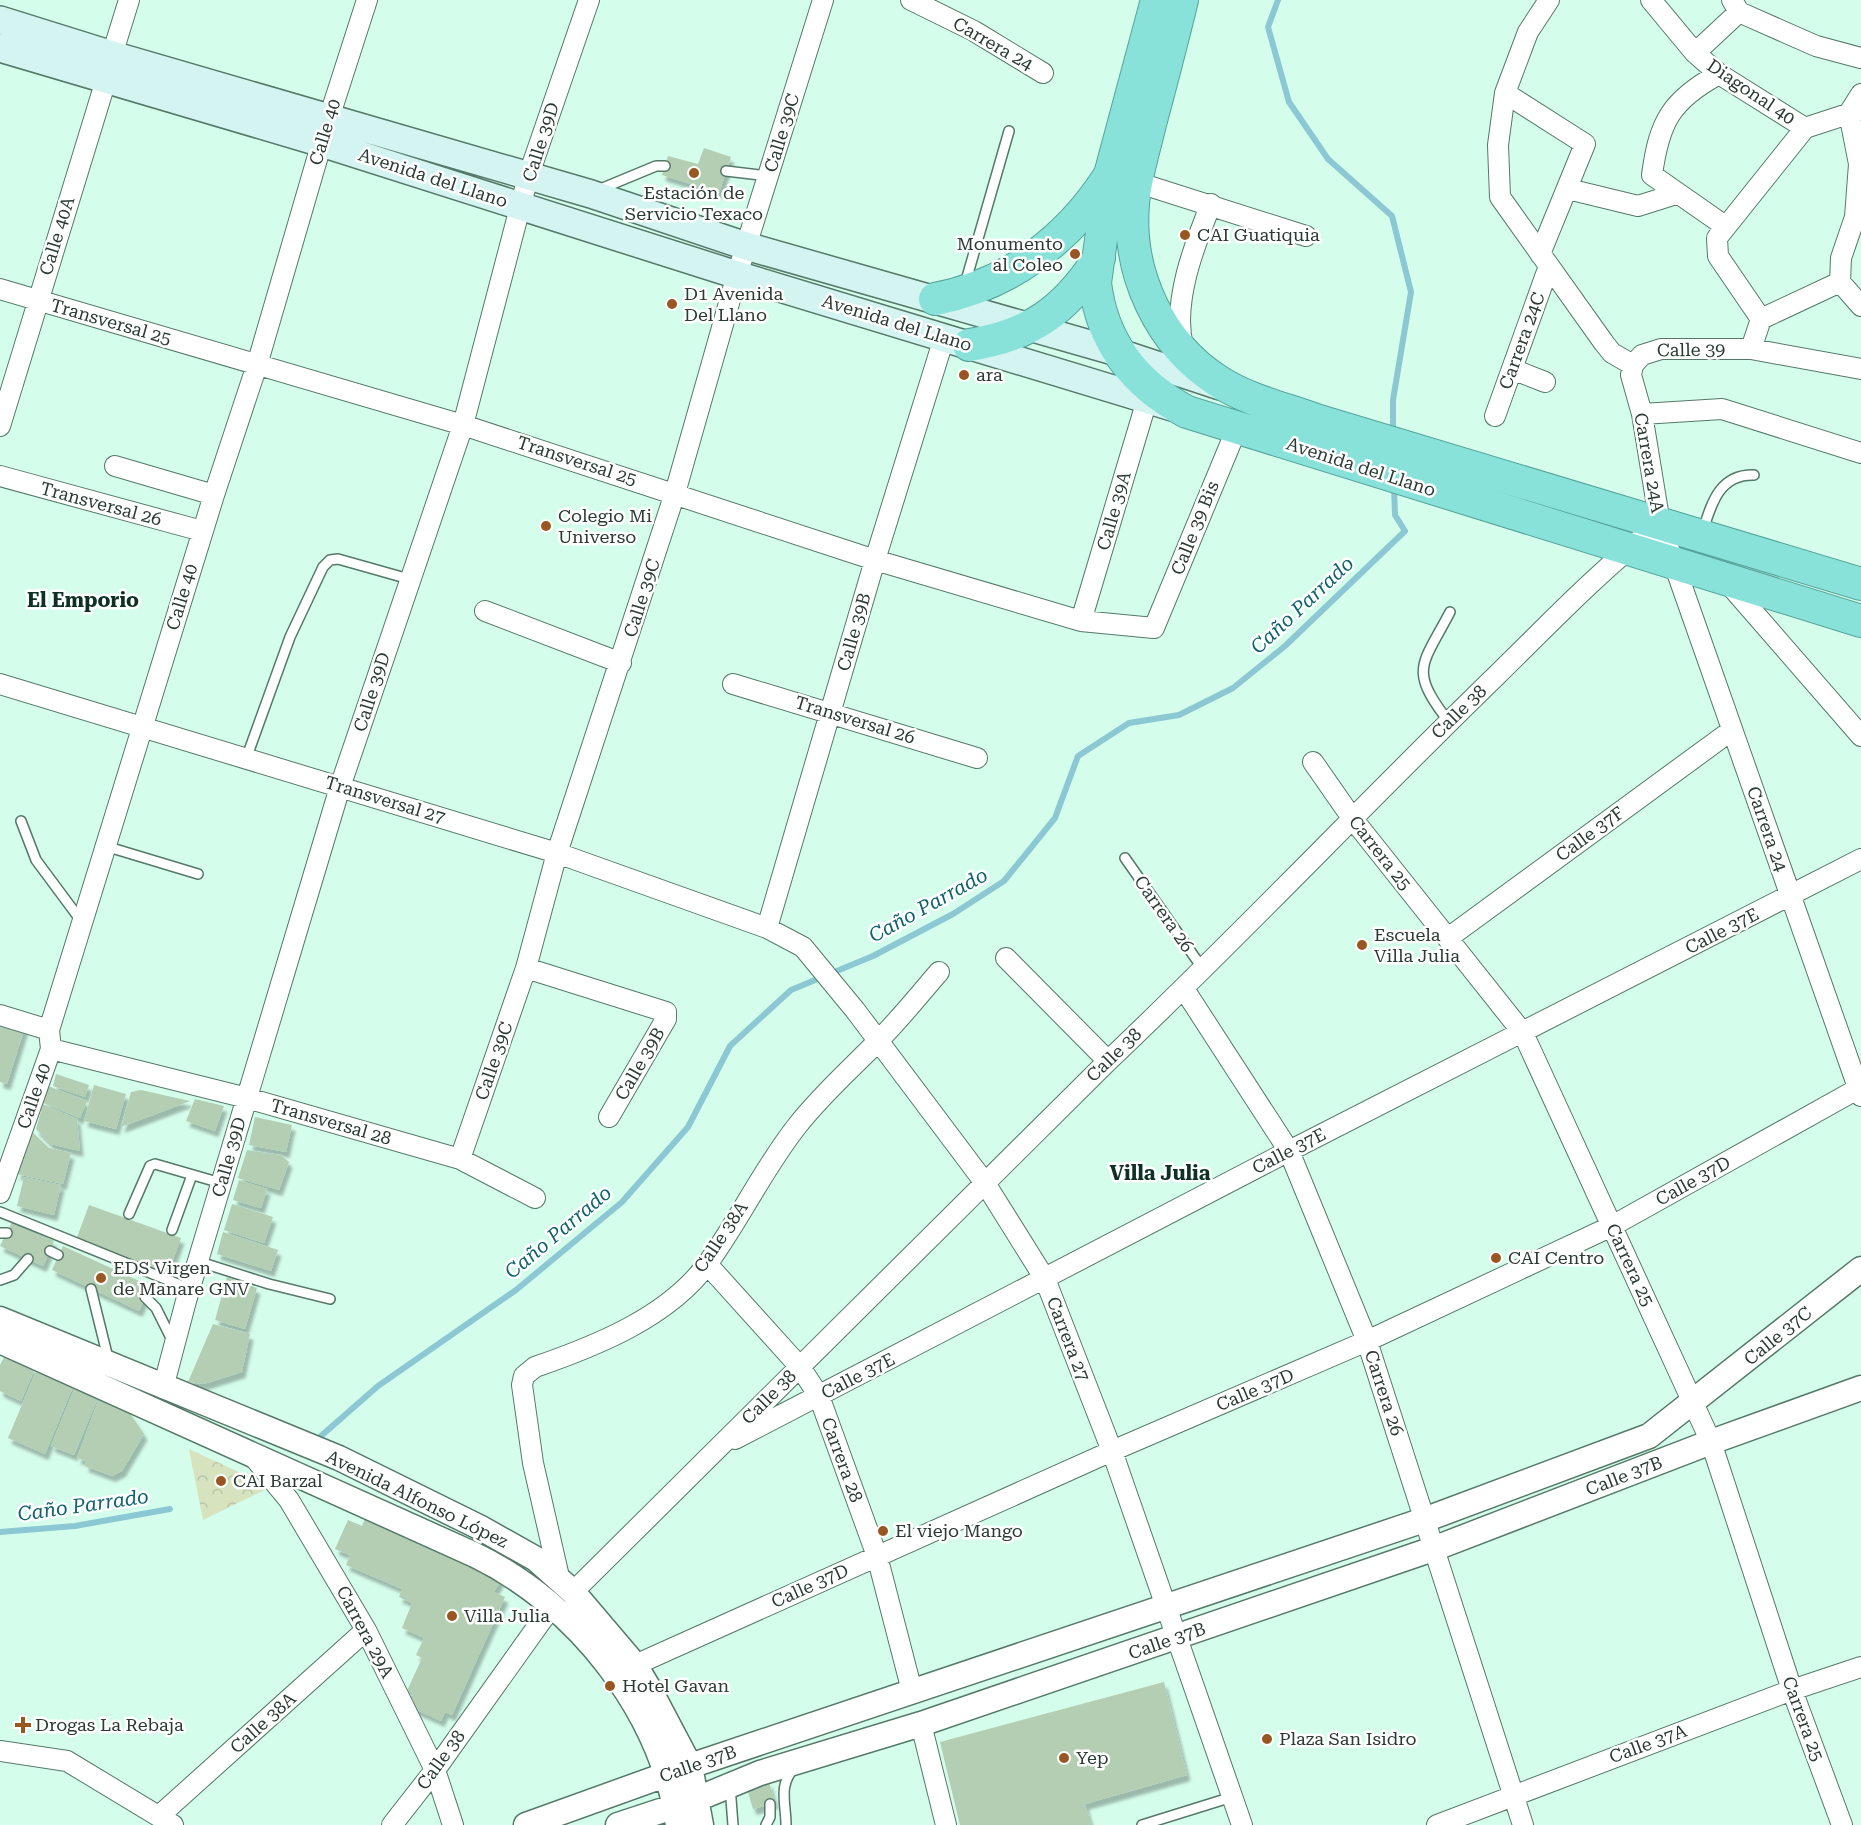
<svg xmlns="http://www.w3.org/2000/svg" width="1861" height="1825" font-family="'Roboto Serif',serif">
	<style>
		.park { fill: url(#park-crowns) }
		.lines { fill: none; stroke-linecap: round; stroke-linejoin: round }
		.stream { stroke: #8bc8d3; stroke-width: 6 }
		.building { fill: #b3ceb2; filter: url(#shadow) }
		.service-casing { stroke: #557969; stroke-width: 12 }
		.minor-casing { stroke: #557969; stroke-width: 22 }
		.tertiary-casing { stroke: #557969; stroke-width: 27 }
		.secondary-casing { stroke: #557969; stroke-width: 30 }
		.trunk-casing { stroke: #55a39a; stroke-width: 34 }
		.service { stroke: #fff; stroke-width: 9 }
		.minor { stroke: #fff; stroke-width: 20 }
		.tertiary { stroke: #fff; stroke-width: 24 }
		.secondary { stroke: #d3f4f1; stroke-width: 27 }
		.trunk { stroke: #88e2da; stroke-width: 32 }
		.poi-dot { fill: #985722; stroke: #fff; stroke-width: 2 }
		.labels { text-anchor: middle; stroke-width: 5; stroke-linejoin: round; paint-order: stroke }
		.street-label { font-size: 18px; fill: #2b3b34; stroke: #fff }
		.poi-label { font-size: 18px; fill: #2b3b34; stroke: #fff; text-anchor: start }
		.neighbourhood-label { font-size: 20px; font-weight: bold; fill: #0d3124; stroke: #fff }
		.water-label { font-size: 20px; font-style: italic; fill: #0d626d; stroke: #fff }
	</style>
	<defs>
		<pattern id="park-crowns" width="20" height="18" patternUnits="userSpaceOnUse" patternTransform="scale(1.5)"><rect width="20" height="18" fill="#d7e3bf"/><path d="M2 6a3 3 0 1 1 6 0M12 15a3 3 0 1 1 6 0" fill="none" stroke="#b9c4a5"/></pattern>
		<filter id="shadow"><feDropShadow dx="3.5" dy="6" stdDeviation="1.5" flood-color="#0004"/></filter>
	</defs>
	<rect width="100%" height="100%" fill="#d5fdeb"/>
	<path class="park" d="M189 1449 271 1487 203 1520Z"/>
	<g class="lines">
		<path class="stream" d="M1278 0 1268 27 1289 102 1328 159 1392 216 1411 292 1393 400V434
			M321 1436 378 1386 516 1290 622 1202 688 1127 730 1046 791 990 873 956 953 914 1004 881 1055 818 1078 756 1129 723 1179 715 1233 688 1285 646 1405 531 1395 515 1394 486
			M0 1532 75 1526 170 1509"/>
	</g>
	<path class="building" d="M704 148 731 157 719 193 662 175 668 156 698 164Z
		M0 1022 25 1027 7 1084 0 1082Z
		M56 1074 89 1085 85 1097 53 1086Z
		M94 1085 126 1094 116 1129 84 1121Z
		M48 1086 87 1101 80 1118 43 1103Z
		M141 1090 190 1101 121 1127 131 1092Z
		M195 1099 224 1106 215 1131 186 1121Z
		M43 1104 77 1119 80 1151 51 1144 36 1129Z
		M255 1117 292 1125 286 1152 249 1145Z
		M28 1128 49 1148 71 1153 63 1184 17 1174Z
		M247 1150 281 1155 289 1162 279 1190 238 1178Z
		M24 1177 61 1185 54 1215 17 1206Z
		M239 1180 267 1189 261 1208 233 1200Z
		M232 1204 273 1217 264 1243 224 1230Z
		M89 1205 181 1238 168 1273 76 1240Z
		M12 1222 54 1241 43 1266 0 1246Z
		M223 1232 278 1250 271 1271 217 1254Z
		M63 1246 150 1286 139 1311 52 1270Z
		M227 1277 257 1288 245 1329 215 1320Z
		M213 1324 250 1334 242 1372 204 1384 188 1382Z
		M5 1355 35 1368 21 1401 0 1391V1365Z
		M37 1369 74 1384 45 1454 8 1438Z
		M76 1385 99 1395 74 1455 51 1446Z
		M100 1396 129 1412 144 1434 122 1471 112 1476 85 1466 86 1461 77 1458Z
		M365 1518 501 1579 494 1592 505 1597 452 1715 445 1712 441 1721 410 1707 414 1696 406 1693 422 1658 416 1655 424 1638 402 1628 412 1603 399 1597 402 1589 346 1565 350 1555 335 1549 348 1520 362 1526Z
		M1164 1682 1187 1775 1085 1804 1091 1825H960L940 1742Z
		M769 1782 775 1803 753 1809 747 1788Z"/>
	<g class="lines">
		<g class="service-casing">
			<path id="service" d="M726 171 768 176
				M598 190 656 166H665
				M965 284 1009 131
				M1703 530C1712 502 1720 474 1754 475
				M1449 722C1408 669 1422 666 1450 612
				M246 759 290 637 323 567 330 560 338 559 409 579
				M21 821 36 860 82 922
				M105 846 198 874
				M1125 858 1203 969
				M0 1212 190 1289
				M129 1214 150 1166 155 1164 221 1183
				M172 1230 192 1175
				M0 1233H7
				M50 1251 58 1255
				M200 1262 269 1284 330 1299
				M0 1280 14 1275 28 1259
				M91 1289 109 1362
				M145 1297 156 1308 172 1340
				M730 1786 733 1825
				M766 1825 770 1817V1804
				M786 1825C786 1803 778 1786 794 1768
				M1142 1825 1232 1797"/>
		</g>
		<g class="minor-casing">
			<path id="minor" d="M911 0 974 31 1043 73
				M1549 0 1528 32 1505 93 1498 145 1500 197 1604 343 1612 353 1633 365
				M1651 0 1695 53 1719 74 1805 128
				M1732 0 1739 12 1816 46 1861 58
				M1695 53 1739 12
				M112 55 129 0
				M1719 74C1671 100 1659 122 1652 175L1725 226
				M1505 93 1585 144 1540 254
				M1861 94 1849 113 1859 164 1855 217 1841 258 1840 282 1861 306
				M1805 128 1860 110
				M1136 182 1306 236
				M1568 189 1638 206 1676 194
				M0 289 463 425 875 560 1081 621 1154 628 1237 428
				M1761 319 1718 256 1717 238 1805 128
				M1183 347C1172 302 1194 246 1211 204
				M1751 349 1761 319 1840 282
				M1512 369 1545 382
				M1861 369 1751 349H1661L1642 355 1633 365 1631 375 1642 414 1660 524 1861 1096
				M1642 414 1722 409 1861 453
				M1495 416 1549 266
				M0 426 106 80
				M115 466 214 495
				M0 476 202 531
				M1728 583 1861 736
				M485 611 621 663
				M1081 621 1147 400
				M0 684 557 853 767 928 803 947 855 1010 985 1183 1045 1279 1112 1451 1242 1825
				M733 684 977 758
				M1313 762 1352 818 1523 1033 1711 1442 1792 1690 1842 1825
				M767 928 875 560 944 338
				M1448 938 1732 730
				M1006 958 1108 1061
				M526 968 666 1012V1019L609 1117
				M1184 989 1289 1151 1367 1341 1523 1825
				M0 1015 49 1030
				M51 1049 247 1098 460 1159 535 1198
				M460 1159 526 968 557 853 675 493 737 275 823 0
				M0 1193 51 1049 49 1030 214 495 257 365 329 118 367 0
				M707 1264 800 1367 819 1396 877 1556 912 1691
				M163 1388 186 1301 340 787 463 425 528 177 589 0
				M735 1439 1289 1151 1861 859
				M252 1455 289 1500 366 1630 435 1770 453 1825
				M559 1577 533 1463 522 1385 524 1376 535 1367C596 1346 669 1317 708 1263 740 1219 763 1169 797 1126 822 1094 851 1069 879 1040 900 1019 919 995 939 972
				M573 1592 1108 1061C1241 935 1366 802 1497 675 1550 623 1601 569 1660 524
				M635 1665 1112 1451 1367 1341 1612 1226 1861 1087
				M921 1724 946 1825
				M0 1751 67 1761 173 1825
				M159 1816 366 1630
				M392 1825 435 1770 552 1606
				M1437 1825 1792 1690 1861 1667"/>
		</g>
		<g class="tertiary-casing">
			<path id="tertiary" d="M0 1319 339 1458 479 1527 536 1559 573 1592 635 1665 651 1692 690 1766 701 1825
				M0 1341 475 1555C578 1605 662 1712 678 1825
				M526 1825 690 1766 1424 1520 1649 1436 1861 1269
				M618 1825 697 1799 760 1773 921 1724 1433 1549 1711 1442 1861 1388"/>
		</g>
		<g class="secondary-casing">
			<path id="secondary" d="M0 20 112 55 591 194 746 246 1117 352 1220 386
				M0 48 322 143 737 275 1172 407"/>
		</g>
		<g class="trunk-casing">
			<path id="trunk" d="M1157 0 1110 175 1095 283C1102 342 1134 384 1187 412L1861 621
				M1182 0C1172 41 1161 83 1150 124 1144 150 1135 177 1133 204 1127 273 1160 344 1218 381 1247 400 1283 408 1316 420L1861 584
				M935 299C1009 285 1068 240 1108 178
				M969 345C1030 336 1066 310 1099 258"/>
		</g>
		<use href="#service" class="service"/>
		<use href="#minor" class="minor"/>
		<use href="#tertiary" class="tertiary"/>
		<use href="#secondary" class="secondary"/>
		<use href="#trunk" class="trunk"/>
	</g>
	<g class="poi-dot">
		<circle cx="694" cy="173" r="6"/>
		<circle cx="1185" cy="235" r="6"/>
		<circle cx="1075" cy="254" r="6"/>
		<circle cx="672" cy="304" r="6"/>
		<circle cx="964" cy="375" r="6"/>
		<circle cx="546" cy="526" r="6"/>
		<circle cx="1362" cy="945" r="6"/>
		<circle cx="1496" cy="1258" r="6"/>
		<circle cx="101" cy="1278" r="6"/>
		<circle cx="221" cy="1481" r="6"/>
		<circle cx="883" cy="1531" r="6"/>
		<circle cx="452" cy="1616" r="6"/>
		<circle cx="610" cy="1686" r="6"/>
		<path d="M20 1716h6v6h6v6h-6v6h-6v-6h-6v-6h6z"/>
		<circle cx="1267" cy="1739" r="6"/>
		<circle cx="1064" cy="1758" r="6"/>
	</g>
	<g class="labels">
		<g class="street-label">
			<text transform="translate(993 44) rotate(30)" y="6">Carrera 24</text>
			<text transform="translate(1751 92) rotate(34)" y="6">Diagonal 40</text>
			<text transform="translate(325 132) rotate(-73)" y="6">Calle 40</text>
			<text transform="translate(782 133) rotate(-73)" y="6">Calle 39C</text>
			<text transform="translate(541 142) rotate(-72)" y="6">Calle 39D</text>
			<text transform="translate(433 178) rotate(18)" y="6">Avenida del Llano</text>
			<text transform="translate(57 236) rotate(-73)" y="6">Calle 40A</text>
			<text transform="translate(111 322) rotate(16)" y="6">Transversal 25</text>
			<text transform="translate(897 323) rotate(17)" y="6">Avenida del Llano</text>
			<text transform="translate(1522 341) rotate(-70)" y="6">Carrera 24C</text>
			<text transform="translate(1691 350) rotate(-1)" y="6">Calle 39</text>
			<text transform="translate(577 461) rotate(18)" y="6">Transversal 25</text>
			<text transform="translate(1649 463) rotate(80)" y="6">Carrera 24A</text>
			<text transform="translate(1361 467) rotate(18)" y="6">Avenida del Llano</text>
			<text transform="translate(101 504) rotate(15)" y="6">Transversal 26</text>
			<text transform="translate(1114 511) rotate(-74)" y="6">Calle 39A</text>
			<text transform="translate(1195 528) rotate(-68)" y="6">Calle 39 Bis</text>
			<text transform="translate(182 597) rotate(-73)" y="6">Calle 40</text>
			<text transform="translate(642 598) rotate(-72)" y="6">Calle 39C</text>
			<text transform="translate(854 632) rotate(-74)" y="6">Calle 39B</text>
			<text transform="translate(372 692) rotate(-72)" y="6">Calle 39D</text>
			<text transform="translate(1459 712) rotate(-44)" y="6">Calle 38</text>
			<text transform="translate(855 720) rotate(17)" y="6">Transversal 26</text>
			<text transform="translate(385 800) rotate(17)" y="6">Transversal 27</text>
			<text transform="translate(1767 829) rotate(71)" y="6">Carrera 24</text>
			<text transform="translate(1590 834) rotate(-36)" y="6">Calle 37F</text>
			<text transform="translate(1380 853) rotate(52)" y="6">Carrera 25</text>
			<text transform="translate(1164 914) rotate(55)" y="6">Carrera 26</text>
			<text transform="translate(1722 931) rotate(-27)" y="6">Calle 37E</text>
			<text transform="translate(1114 1055) rotate(-44)" y="6">Calle 38</text>
			<text transform="translate(494 1061) rotate(-71)" y="6">Calle 39C</text>
			<text transform="translate(640 1064) rotate(-60)" y="6">Calle 39B</text>
			<text transform="translate(34 1096) rotate(-71)" y="6">Calle 40</text>
			<text transform="translate(331 1122) rotate(16)" y="6">Transversal 28</text>
			<text transform="translate(1289 1151) rotate(-27)" y="6">Calle 37E</text>
			<text transform="translate(229 1157) rotate(-74)" y="6">Calle 39D</text>
			<text transform="translate(1693 1181) rotate(-29)" y="6">Calle 37D</text>
			<text transform="translate(721 1237) rotate(-56)" y="6">Calle 38A</text>
			<text transform="translate(1630 1265) rotate(65)" y="6">Carrera 25</text>
			<text transform="translate(1778 1336) rotate(-39)" y="6">Calle 37C</text>
			<text transform="translate(1068 1339) rotate(69)" y="6">Carrera 27</text>
			<text transform="translate(858 1376) rotate(-27)" y="6">Calle 37E</text>
			<text transform="translate(1255 1390) rotate(-23)" y="6">Calle 37D</text>
			<text transform="translate(1384 1393) rotate(72)" y="6">Carrera 26</text>
			<text transform="translate(769 1397) rotate(-45)" y="6">Calle 38</text>
			<text transform="translate(842 1460) rotate(70)" y="6">Carrera 28</text>
			<text transform="translate(1624 1476) rotate(-21)" y="6">Calle 37B</text>
			<text transform="translate(417 1499) rotate(26)" y="6">Avenida Alfonso López</text>
			<text transform="translate(810 1586) rotate(-24)" y="6">Calle 37D</text>
			<text transform="translate(365 1632) rotate(62)" y="6">Carrera 29A</text>
			<text transform="translate(1167 1641) rotate(-19)" y="6">Calle 37B</text>
			<text transform="translate(1803 1719) rotate(70)" y="6">Carrera 25</text>
			<text transform="translate(263 1723) rotate(-42)" y="6">Calle 38A</text>
			<text transform="translate(1648 1744) rotate(-20)" y="6">Calle 37A</text>
			<text transform="translate(441 1760) rotate(-54)" y="6">Calle 38</text>
			<text transform="translate(698 1764) rotate(-19)" y="6">Calle 37B</text>
		</g>
		<g class="poi-label">
			<text x="694" y="199" text-anchor="middle">Estación de<tspan x="694" dy="21">Servicio Texaco</tspan></text>
			<text x="1197" y="241">CAI Guatiquia</text>
			<text x="1063" y="250" text-anchor="end">Monumento<tspan x="1063" dy="21">al Coleo</tspan></text>
			<text x="684" y="300">D1 Avenida<tspan x="684" dy="21">Del Llano</tspan></text>
			<text x="976" y="381">ara</text>
			<text x="558" y="522">Colegio Mi<tspan x="558" dy="21">Universo</tspan></text>
			<text x="1374" y="941">Escuela<tspan x="1374" dy="21">Villa Julia</tspan></text>
			<text x="1508" y="1264">CAI Centro</text>
			<text x="113" y="1274">EDS Virgen<tspan x="113" dy="21">de Manare GNV</tspan></text>
			<text x="233" y="1487">CAI Barzal</text>
			<text x="895" y="1537">El viejo Mango</text>
			<text x="464" y="1622">Villa Julia</text>
			<text x="622" y="1692">Hotel Gavan</text>
			<text x="35" y="1731">Drogas La Rebaja</text>
			<text x="1279" y="1745">Plaza San Isidro</text>
			<text x="1076" y="1764">Yep</text>
		</g>
		<g class="neighbourhood-label">
			<text x="83" y="607">El Emporio</text>
			<text x="1160" y="1180">Villa Julia</text>
		</g>
		<g class="water-label">
			<text transform="translate(1302 605) rotate(-43)" y="7">Caño Parrado</text>
			<text transform="translate(928 905) rotate(-29)" y="7">Caño Parrado</text>
			<text transform="translate(558 1232) rotate(-40)" y="7">Caño Parrado</text>
			<text transform="translate(83 1505) rotate(-8)" y="7">Caño Parrado</text>
		</g>
	</g>
</svg>
